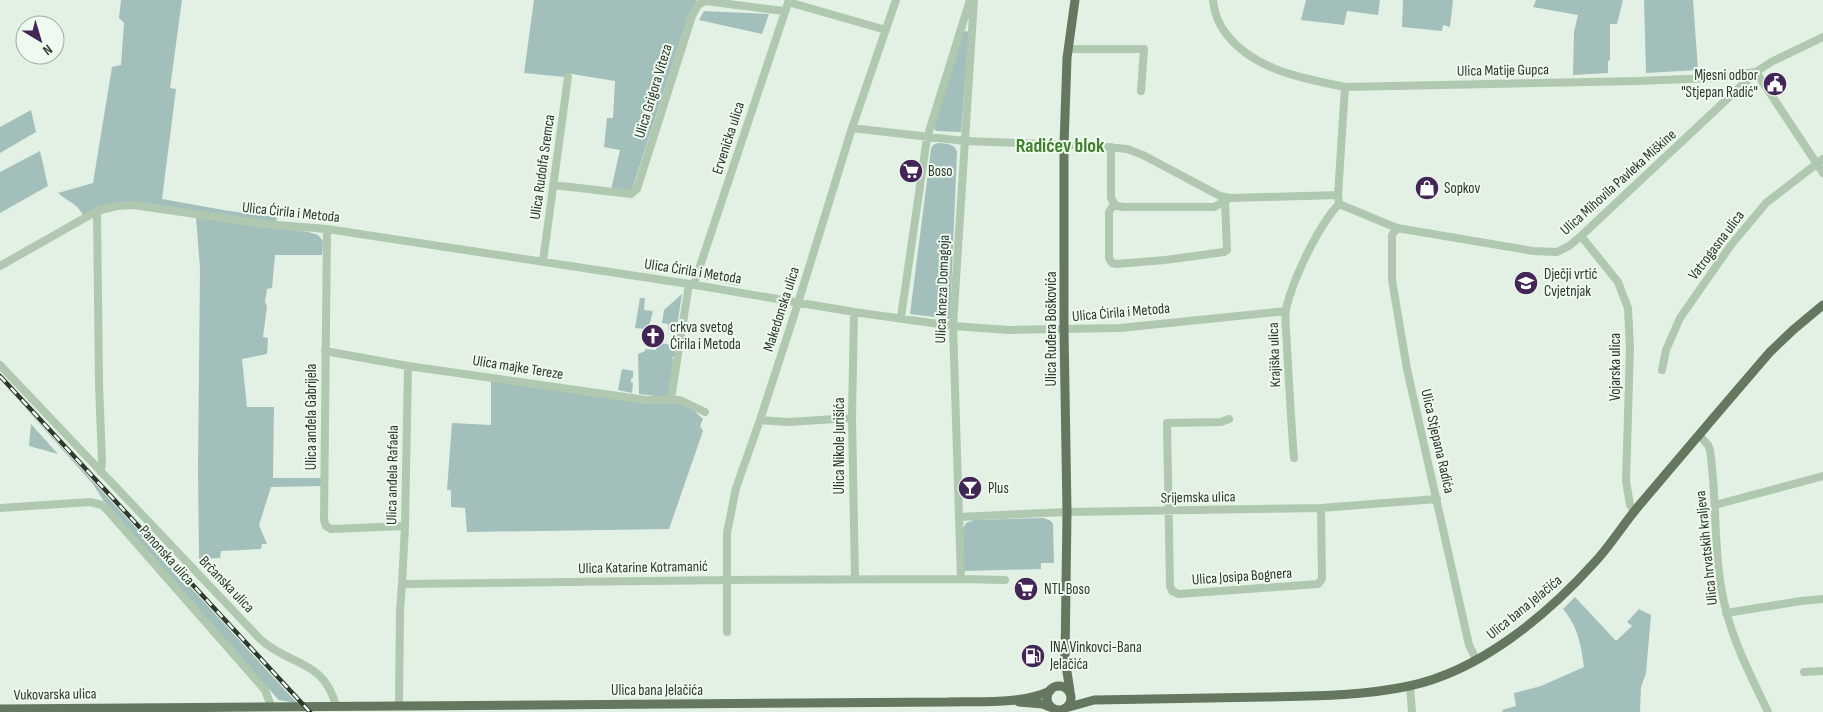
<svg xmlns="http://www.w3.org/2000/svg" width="1823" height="712" font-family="'Sofia Sans Condensed',sans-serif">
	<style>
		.green { fill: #a3bfbb }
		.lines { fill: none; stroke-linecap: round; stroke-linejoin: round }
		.minor { stroke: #afc8af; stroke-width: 8 }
		.major { stroke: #63785f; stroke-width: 9 }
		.rail-casing { stroke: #2e382c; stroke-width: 4.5 }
		.rail { stroke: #eef9ef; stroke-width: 2.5; stroke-dasharray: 8; stroke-linecap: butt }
		.labels { text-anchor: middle; stroke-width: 4; stroke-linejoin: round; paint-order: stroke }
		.street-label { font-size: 15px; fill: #2e382c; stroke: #eef9ef }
		.poi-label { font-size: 15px; fill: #2e382c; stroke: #eef9ef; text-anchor: start }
		.district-label { font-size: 20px; font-weight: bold; fill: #417e2e; stroke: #eef9ef }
	</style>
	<rect width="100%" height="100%" fill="#e2f1e3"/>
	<path class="green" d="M121 0H182L170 88 176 89 162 199 229 211 277 217 276 222 156 205 96 209 83 215C75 201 69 203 58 193L93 183 112 67 121 65 124 23 119 18Z
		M534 0H697L688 16 632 190H611L620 150 604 147 607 118H613L615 81 566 73 565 77 524 73Z
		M1306 0H1380L1378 15 1347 11 1344 25 1301 20Z
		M1403 0H1453L1450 27 1443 25 1442 31 1402 27Z
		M1536 0H1623L1617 24H1610V60L1608 61V73L1573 75 1574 32 1578 15 1533 7Z
		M1644 0H1693L1698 70 1646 73Z
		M704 11 769 14 762 34 699 20Z
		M967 31 969 33 961 132 936 131 933 127 963 32Z
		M31 110 36 132 0 153V127Z
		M938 143C946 144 955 143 957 152L950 319 910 314 931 149 933 145Z
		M40 151 48 186 0 213V172Z
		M196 217 308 232 318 235 323 241 322 255H275L272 288 267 289 265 302 267 306 263 337 268 338 267 354 242 359 247 407H274L273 478H321V486L271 487 259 525 267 544H262L261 549 221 551 220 558 199 559 198 469 200 268Z
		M704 268 710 269V273L740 281 739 286 703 279Z
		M682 294 676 333 668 330V324L662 323 664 310Z
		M640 298H645L644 310 653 311 649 326 645 329 635 328Z
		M661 343 676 346 675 355 672 358 674 361 668 395 664 397 639 394 638 354 645 351V349L656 350 657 346Z
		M622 369 633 371V378L631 379V382L633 383 632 393 618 390Z
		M491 380 674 402 689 406 703 419 700 426 703 431 669 529 467 532 465 508 451 507V490H447L452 423 491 425Z
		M19 401 297 703 279 700 276 697 103 500 93 484Z
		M31 424 58 454 29 446Z
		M1044 518 1051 521 1053 524 1054 563H1041V569L964 571 963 528 966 523 974 520Z
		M1575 597 1616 641 1632 626 1627 622 1639 609 1651 615 1646 673 1641 687 1640 712H1503L1502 710 1516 706 1514 693 1541 686 1584 667C1581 644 1578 627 1563 609Z"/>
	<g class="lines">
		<path class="minor" d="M1213 0C1214 13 1219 25 1227 35 1256 71 1303 78 1345 87L1638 81 1712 78 1756 72
			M788 2 886 30
			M1068 49H1144L1141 91
			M1756 72 1823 173
			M1345 87 1338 195 1339 204 1397 228 1533 251 1557 252 1569 246 1581 236 1756 72 1771 62 1823 37
			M852 128 964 141 1098 146 1127 149 1143 155 1220 196 1231 198 1338 195
			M1111 147V198L1116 206 1124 207H1214L1227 200
			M553 185 631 194 637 189 692 16 698 5 705 1 784 11
			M1114 204 1109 212V258L1112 263 1117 264 1165 260 1224 252 1227 250 1225 203
			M97 211 99 384 102 461 101 472
			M1397 228 1392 235V280L1407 369 1469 645 1476 659
			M327 229 324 520 326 526 331 529 405 526
			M1581 236 1618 282 1628 308 1630 348 1626 481 1630 505 1635 511
			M543 261 568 77
			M0 266 97 211 117 206 133 205 265 224 327 229 689 284 854 312 953 326 1009 330 1120 328 1286 311
			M694 284 789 0
			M854 312 852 418 855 579
			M901 317 927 138 970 0
			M325 351 408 366 646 400H680L705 412
			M0 365 260 639C289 666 324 659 336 706
			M1662 370 1666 350 1680 318 1731 245 1766 203 1823 159
			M671 399 689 284
			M1229 419 1221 422 1167 423 1170 586 1172 591 1179 594 1318 584 1322 579 1321 508
			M760 420 788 422 852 418
			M1699 435 1708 445 1710 450C1718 504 1712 561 1727 614 1736 648 1753 680 1768 712
			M1294 458C1291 421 1289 384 1287 347 1287 335 1284 321 1286 309 1293 279 1318 226 1339 204
			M1715 505 1823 476
			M0 508 90 502 102 505 109 512 265 690 271 706
			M959 517 1067 512 1321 508 1437 499
			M961 579 953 326 974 0
			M402 584 405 526 408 366
			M1726 613 1801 601 1823 599
			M727 632V533L736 488 760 420 798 303 852 128 896 0
			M1804 672 1823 671
			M1410 686 1412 712
			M399 705 400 610 402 584 727 580 961 579 1005 580"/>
		<path class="major" d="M1047 698a12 12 0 1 1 24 0a12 12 0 1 1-24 0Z
			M1070 691 1065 659 1067 512 1064 330V145L1067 58 1075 0
			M1019 702 1043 704 1050 707
			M1069 707 1094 700C1151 699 1209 698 1266 697 1313 696 1362 696 1409 686 1480 671 1546 616 1594 563 1610 546 1622 526 1637 508 1681 456 1725 404 1770 352L1793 330 1823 305
			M0 709 947 702C980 701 1018 705 1050 691"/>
		<g class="rail-casing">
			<path id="rail" d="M0 376 310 712"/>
		</g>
		<use href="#rail" class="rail"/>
	</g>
	<defs>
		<g id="civic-disc" transform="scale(1.25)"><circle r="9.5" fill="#422655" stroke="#eef9ef"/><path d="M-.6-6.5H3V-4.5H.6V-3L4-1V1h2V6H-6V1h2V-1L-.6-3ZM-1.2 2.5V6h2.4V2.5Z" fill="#fff"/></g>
		<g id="supermarket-disc" transform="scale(1.25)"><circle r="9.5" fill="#422655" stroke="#eef9ef"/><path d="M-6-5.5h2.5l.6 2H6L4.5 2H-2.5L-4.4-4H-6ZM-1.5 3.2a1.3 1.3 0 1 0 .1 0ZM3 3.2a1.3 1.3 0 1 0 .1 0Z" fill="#fff"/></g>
		<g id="shop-disc" transform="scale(1.25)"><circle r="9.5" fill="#422655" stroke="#eef9ef"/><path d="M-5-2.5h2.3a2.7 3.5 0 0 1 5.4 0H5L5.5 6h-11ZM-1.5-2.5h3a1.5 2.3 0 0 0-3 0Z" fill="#fff"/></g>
		<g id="school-disc" transform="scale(1.25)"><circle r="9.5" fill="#422655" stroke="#eef9ef"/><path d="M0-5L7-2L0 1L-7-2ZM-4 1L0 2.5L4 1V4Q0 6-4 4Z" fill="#fff"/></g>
		<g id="church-disc" transform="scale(1.25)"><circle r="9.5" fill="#422655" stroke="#eef9ef"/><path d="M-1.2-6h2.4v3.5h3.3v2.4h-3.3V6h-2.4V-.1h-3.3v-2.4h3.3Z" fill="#fff"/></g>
		<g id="bar-disc" transform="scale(1.25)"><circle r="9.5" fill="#422655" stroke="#eef9ef"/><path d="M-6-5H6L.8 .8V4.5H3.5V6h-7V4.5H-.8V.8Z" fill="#fff"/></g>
		<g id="fuel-disc" transform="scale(1.25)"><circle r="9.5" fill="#422655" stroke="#eef9ef"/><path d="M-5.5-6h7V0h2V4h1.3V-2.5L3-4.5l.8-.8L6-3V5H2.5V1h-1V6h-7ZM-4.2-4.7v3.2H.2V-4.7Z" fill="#fff"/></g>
	</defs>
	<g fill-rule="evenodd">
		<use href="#civic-disc" x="1775" y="84"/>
		<use href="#supermarket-disc" x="911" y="171"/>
		<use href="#shop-disc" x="1427" y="188"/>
		<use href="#school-disc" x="1526" y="283"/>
		<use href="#church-disc" x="653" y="336"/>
		<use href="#bar-disc" x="970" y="488"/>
		<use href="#supermarket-disc" x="1026" y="589"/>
		<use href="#fuel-disc" x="1033" y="656"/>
	</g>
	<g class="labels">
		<g class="street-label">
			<text transform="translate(1503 70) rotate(-1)" y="5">Ulica Matije Gupca</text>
			<text transform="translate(653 91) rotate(-73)" y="5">Ulica Grigora Viteza</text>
			<text transform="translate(728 138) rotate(-72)" y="5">Ervenička ulica</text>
			<text transform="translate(542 167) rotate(-82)" y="5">Ulica Rudolfa Sremca</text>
			<text transform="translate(1618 182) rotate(-42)" y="5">Ulica Mihovila Pavleka Miškine</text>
			<text transform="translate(291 212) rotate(6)" y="5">Ulica Ćirila i Metoda</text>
			<text transform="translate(1716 245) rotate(-53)" y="5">Vatrogasna ulica</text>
			<text transform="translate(693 271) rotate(9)" y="5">Ulica Ćirila i Metoda</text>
			<text transform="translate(942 289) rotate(-88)" y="5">Ulica kneza Domagoja</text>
			<text transform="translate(781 309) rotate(-72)" y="5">Makedonska ulica</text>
			<text transform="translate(1121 312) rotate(-5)" y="5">Ulica Ćirila i Metoda</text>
			<text transform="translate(1051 329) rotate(-90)" y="5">Ulica Ruđera Boškovića</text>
			<text transform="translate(1274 355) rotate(-92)" y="5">Krajiška ulica</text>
			<text transform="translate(518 367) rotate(9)" y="5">Ulica majke Tereze</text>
			<text transform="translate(1615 367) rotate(-90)" y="5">Vojarska ulica</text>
			<text transform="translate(311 417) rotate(-90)" y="5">Ulica anđela Gabrijela</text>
			<text transform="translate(1438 441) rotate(77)" y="5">Ulica Stjepana Radića</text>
			<text transform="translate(839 446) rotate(-90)" y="5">Ulica Nikole Jurišića</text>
			<text transform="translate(392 475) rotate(-89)" y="5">Ulica anđela Rafaela</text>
			<text transform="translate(1198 497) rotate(-1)" y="5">Srijemska ulica</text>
			<text transform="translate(1706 548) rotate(-96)" y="5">Ulica hrvatskih kraljeva</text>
			<text transform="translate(167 555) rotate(48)" y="5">Panonska ulica</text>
			<text transform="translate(643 567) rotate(-1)" y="5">Ulica Katarine Kotramanić</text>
			<text transform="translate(1242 576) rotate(-4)" y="5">Ulica Josipa Bognera</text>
			<text transform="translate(227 584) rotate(46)" y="5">Brčanska ulica</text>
			<text transform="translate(1524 607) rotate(-39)" y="5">Ulica bana Jelačića</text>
			<text x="657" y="695">Ulica bana Jelačića</text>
			<text transform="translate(55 694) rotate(-1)" y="5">Vukovarska ulica</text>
		</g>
		<g class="poi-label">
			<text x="1758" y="80" text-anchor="end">Mjesni odbor<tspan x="1758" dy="17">"Stjepan Radić"</tspan></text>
			<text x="928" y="176">Boso</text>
			<text x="1444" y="193">Sopkov</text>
			<text x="1544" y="279">Dječji vrtić<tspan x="1544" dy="17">Cvjetnjak</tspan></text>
			<text x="670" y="332">crkva svetog<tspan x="670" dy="17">Ćirila i Metoda</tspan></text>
			<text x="988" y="493">Plus</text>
			<text x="1044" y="594">NTL Boso</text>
			<text x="1050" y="652">INA Vinkovci-Bana<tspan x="1050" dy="17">Jelačića</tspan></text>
		</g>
		<g class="district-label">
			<text x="1060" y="152">Radićev blok</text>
		</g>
	</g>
	<g transform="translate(40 40) rotate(142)"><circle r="24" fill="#eef9ef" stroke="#a1aca1"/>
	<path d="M0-4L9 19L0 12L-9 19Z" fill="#422655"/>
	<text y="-8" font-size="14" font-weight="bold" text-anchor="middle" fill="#2e382c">N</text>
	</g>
</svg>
